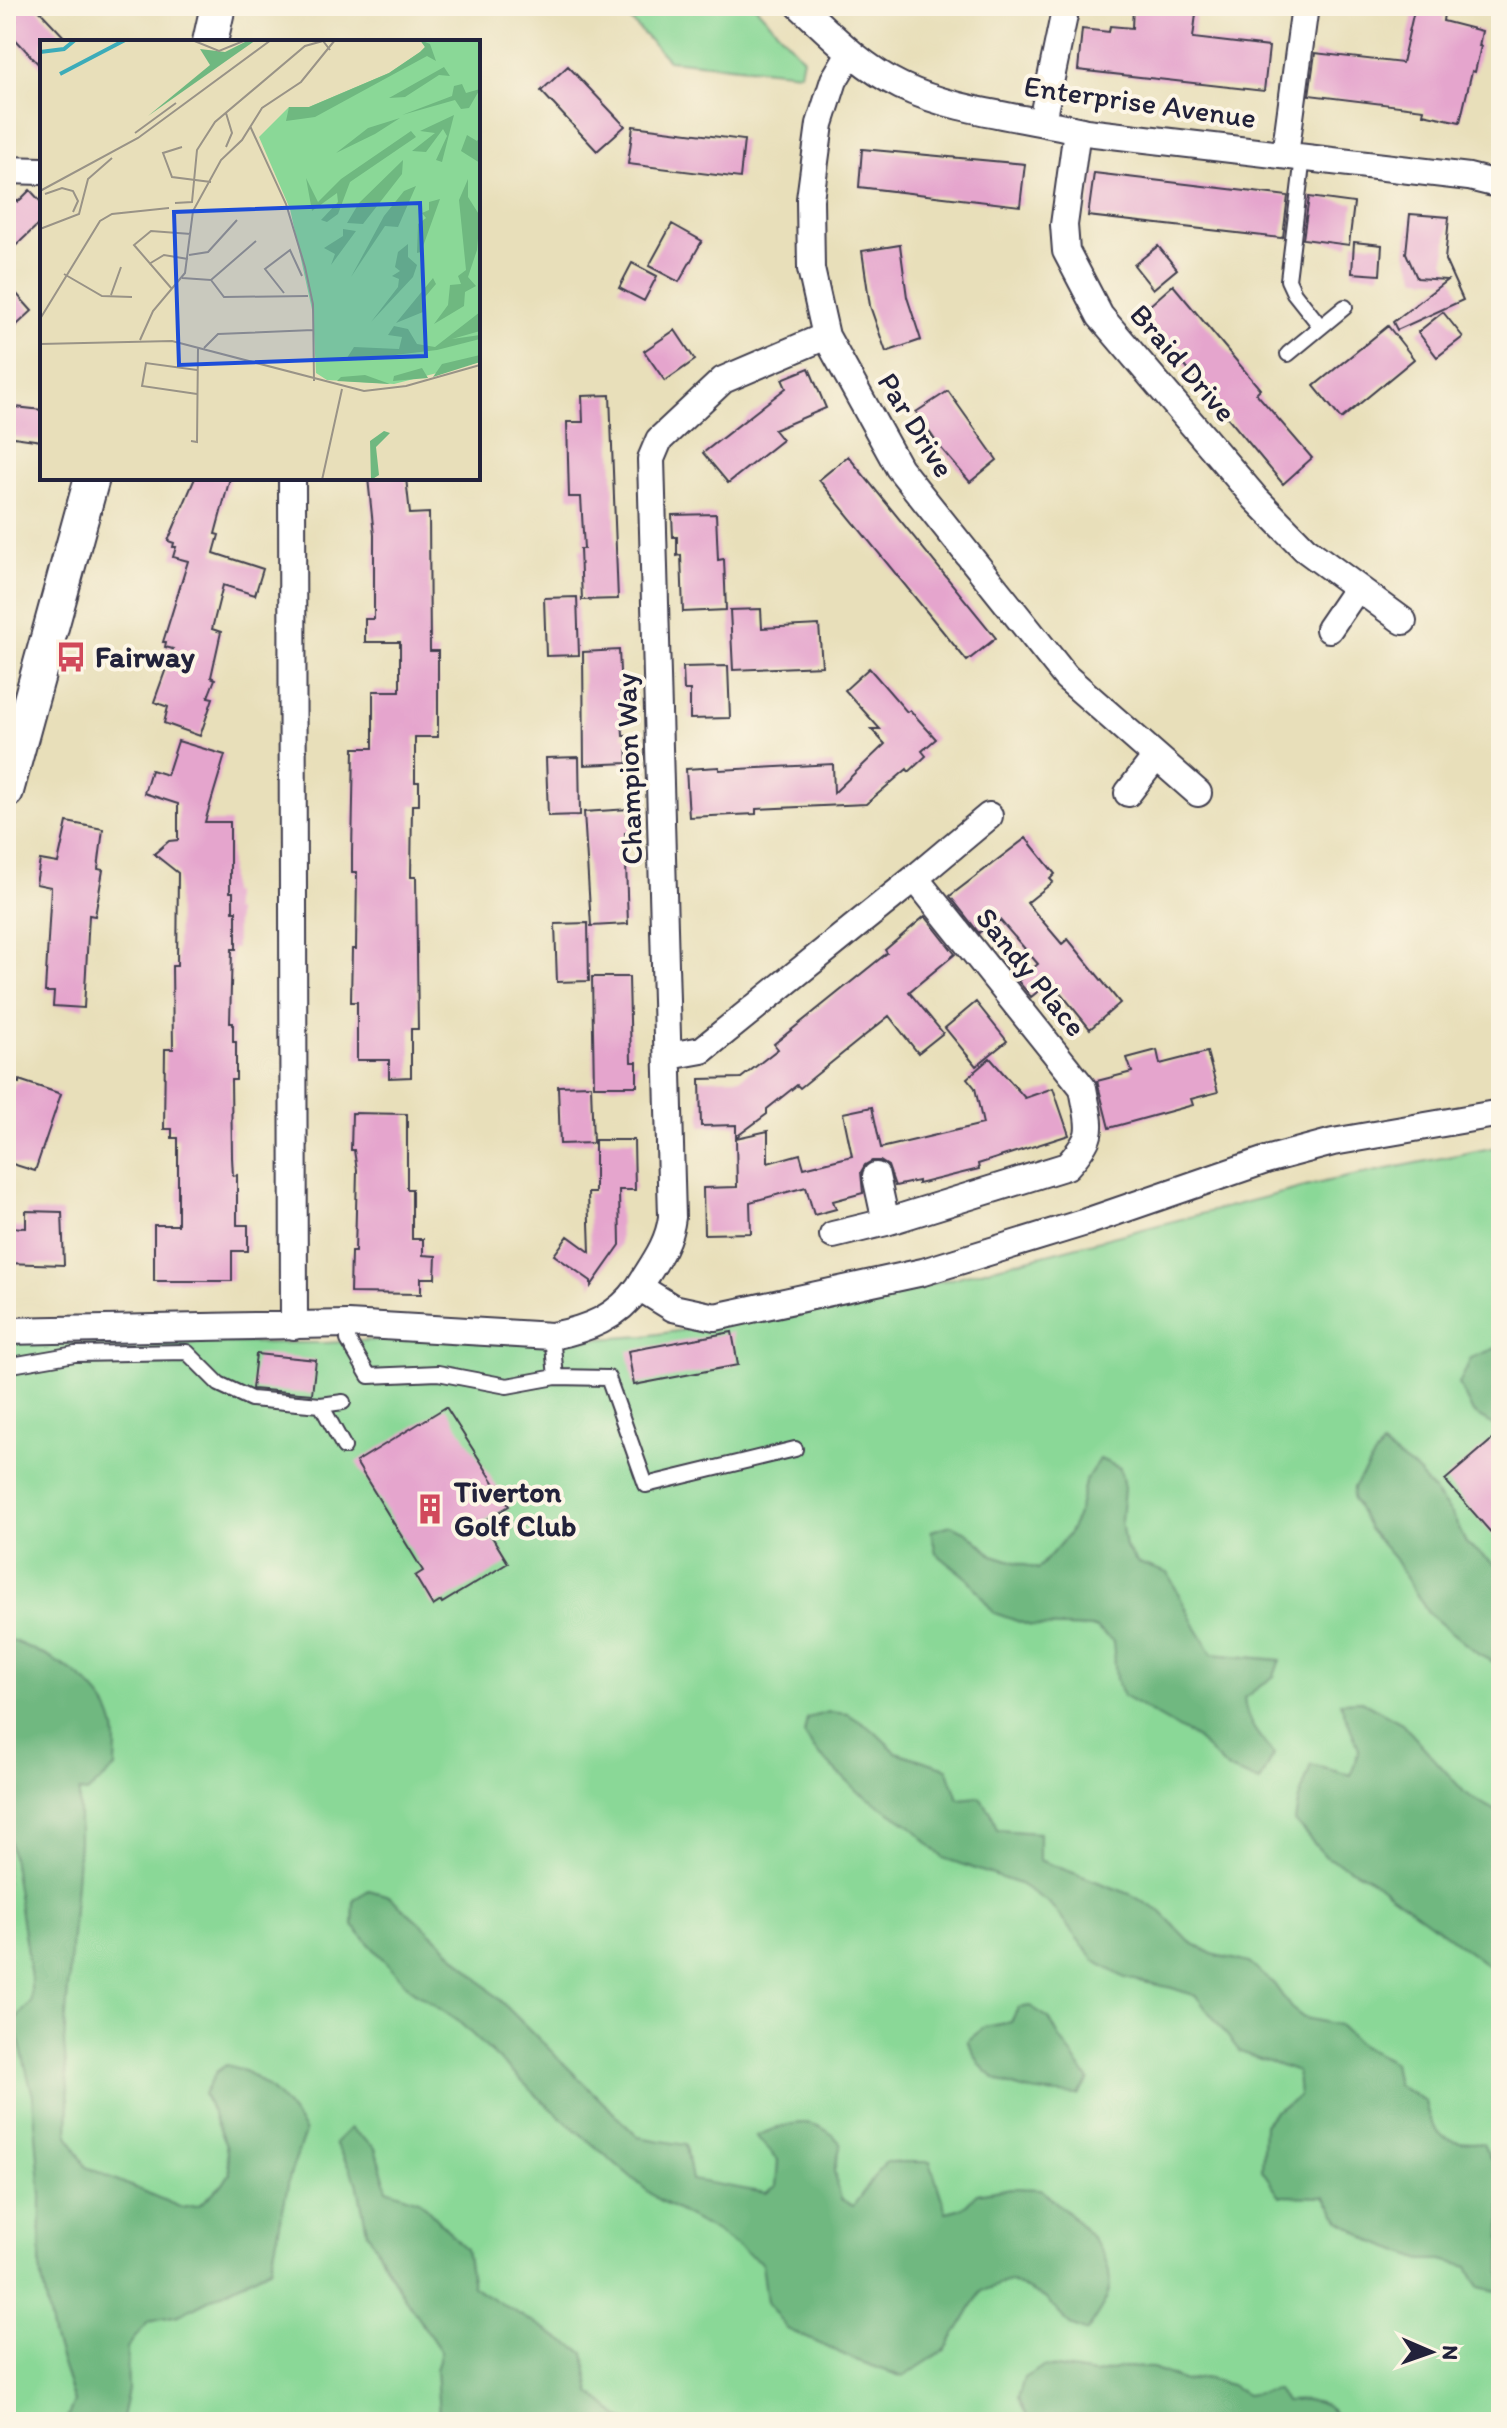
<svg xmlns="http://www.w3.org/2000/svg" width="1507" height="2428" font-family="Itim,sans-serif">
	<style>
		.green { fill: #8ad897; stroke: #567d69; stroke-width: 2 }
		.forest { fill: #6fb880; stroke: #486d5e; stroke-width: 2 }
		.building { fill: #e5a5cd }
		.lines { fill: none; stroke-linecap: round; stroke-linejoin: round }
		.service-casing { stroke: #403e4e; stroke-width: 18 }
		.minor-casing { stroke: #403e4e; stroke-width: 30 }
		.tertiary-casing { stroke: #403e4e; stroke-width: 38 }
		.service { stroke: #fff; stroke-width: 14 }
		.minor { stroke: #fff; stroke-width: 26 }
		.tertiary { stroke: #fff; stroke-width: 34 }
		.labels { text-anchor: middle; stroke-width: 8; stroke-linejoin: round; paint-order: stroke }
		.street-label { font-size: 30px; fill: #22223b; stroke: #fcf5e5 }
		.poi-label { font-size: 30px; font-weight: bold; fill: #22223b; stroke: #fcf5e5; text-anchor: start }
		.inset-river { fill: none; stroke: #3cacb9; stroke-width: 4 }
		.inset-road { fill: none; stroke: #999387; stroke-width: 2 }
		.view { fill: #1d4ed8; fill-opacity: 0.15; stroke: #1d4ed8; stroke-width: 4 }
		.inset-edge { fill: none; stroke: #22223b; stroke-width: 4 }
	</style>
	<rect width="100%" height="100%" fill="#fcf5e5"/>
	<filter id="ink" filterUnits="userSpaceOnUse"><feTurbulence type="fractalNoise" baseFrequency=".0125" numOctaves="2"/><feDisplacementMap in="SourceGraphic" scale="16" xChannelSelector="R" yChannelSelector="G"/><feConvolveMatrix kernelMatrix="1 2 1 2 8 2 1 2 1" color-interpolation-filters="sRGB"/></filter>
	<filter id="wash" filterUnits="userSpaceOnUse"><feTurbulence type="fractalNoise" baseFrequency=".006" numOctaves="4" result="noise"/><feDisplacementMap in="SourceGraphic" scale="32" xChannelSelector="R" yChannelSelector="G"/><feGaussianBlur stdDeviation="1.8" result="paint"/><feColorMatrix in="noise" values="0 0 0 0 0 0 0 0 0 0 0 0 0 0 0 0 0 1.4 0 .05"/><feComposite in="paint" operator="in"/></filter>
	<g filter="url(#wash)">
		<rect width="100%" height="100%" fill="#e8dfba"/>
		<path class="green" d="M627 6H755L803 58 800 73 668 60 622 11Z
			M1501 1146V2422H6V1342L326 1343 459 1335 533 1343 645 1336 858 1303 1328 1181Z"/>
		<path class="forest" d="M1501 1346V1430L1473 1413 1459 1384 1471 1358Z
			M1382 1446 1416 1470 1452 1514 1466 1543 1501 1569V1666L1479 1655 1428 1613 1394 1558 1369 1529 1353 1499 1354 1487Z
			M1100 1459 1120 1468 1124 1488 1121 1521 1125 1547 1138 1563 1168 1573 1196 1628 1212 1654 1280 1660 1274 1676 1244 1698C1246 1722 1258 1736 1274 1754L1260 1782 1227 1769 1196 1738 1123 1696 1116 1679 1113 1641 1095 1628 1031 1626 994 1613 969 1580 936 1553 931 1531 951 1525 967 1532 993 1555 1038 1569 1067 1536 1077 1517 1085 1482Z
			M6 1638C46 1654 102 1679 114 1725 118 1738 115 1755 115 1768L87 1793 79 1792V1842L64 2043 69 2100 68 2135 86 2167 182 2208 199 2205 223 2184 230 2173 226 2146 204 2094 216 2072 226 2065C260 2072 287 2103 305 2132L290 2175 271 2268 179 2315 148 2321 127 2348 128 2390 121 2422H65L74 2402 53 2336 40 2268 41 2197 33 2096 14 2021 31 2002V1978L6 1819Z
			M1362 1701 1402 1723 1466 1794 1501 1814V1975L1366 1876 1326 1857 1295 1822 1298 1802 1311 1765 1351 1775 1359 1749 1340 1702Z
			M829 1712 848 1714 873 1730 896 1752 947 1768 958 1799 979 1797 991 1812 997 1830 1039 1833V1860L1130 1894 1161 1912 1190 1942 1212 1954 1249 1963 1274 1984 1291 2008 1304 2018 1339 2025 1361 2046 1393 2062 1397 2085 1425 2101C1432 2140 1448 2143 1483 2143L1497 2172 1501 2174V2292L1479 2287 1468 2267 1442 2260H1422L1374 2242 1341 2221 1325 2197 1280 2196 1262 2170 1264 2124 1275 2111 1299 2097 1297 2072 1240 2052 1196 1996 1172 1988 1125 1978 1095 1961 1049 1903 1019 1884 943 1858 911 1826 856 1790 814 1749 804 1734 807 1718Z
			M369 1890 389 1896 435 1936 638 2137 686 2145 692 2180 766 2193 776 2186 778 2160 756 2136C788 2122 816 2113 841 2144L834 2171 841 2199 853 2206 885 2162H930L946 2212 962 2208 977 2194 1011 2188 1041 2189C1069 2215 1120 2250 1108 2294 1105 2306 1093 2320 1087 2332L1070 2325 1045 2298 1009 2281 982 2291 946 2349 903 2377 853 2359 787 2329 767 2302 762 2263 715 2231 657 2199 550 2108 458 2021 409 1988 353 1926 354 1899Z
			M1030 2006 1049 2018 1058 2035 1089 2080 1078 2095C1048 2094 1005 2092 983 2068 977 2061 972 2049 967 2041L985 2027 1011 2022 1018 2008Z
			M350 2128 375 2148 387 2189 419 2200 466 2249 472 2286 584 2353 591 2393 622 2419 632 2422H451L439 2417 436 2370 441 2352 395 2283 367 2231 357 2182 335 2143Z
			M1044 2366 1095 2374 1123 2367 1153 2368 1184 2381 1204 2378 1231 2385 1247 2395 1276 2390 1285 2401C1312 2399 1325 2400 1343 2422H1038L1029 2420 1018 2398 1024 2378Z"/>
		<g id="blocks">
			<path class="building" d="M6 6H35L69 42H42V68L6 29 16 21 6 11Z
				M1133 6H1197L1193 38 1269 47 1264 91 1078 70 1082 29 1109 32 1110 26 1132 28Z
				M1415 6H1445L1443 21 1482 31 1479 46H1481L1475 72 1472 71 1460 122 1423 114 1424 109 1309 95 1315 53 1402 63Z
				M568 66 625 126 597 151 541 91Z
				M633 126 744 140 740 178 628 164Z
				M862 149 1025 164 1020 206 859 187Z
				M1094 173 1288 196 1283 237 1281 238 1088 216Z
				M6 190 18 202 30 190 42 203V221L6 255Z
				M1309 197 1354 203 1349 245 1303 239Z
				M1410 214 1449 217 1445 260 1463 300 1397 330 1393 322 1447 280 1417 278 1406 253Z
				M672 224 702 241 679 282 649 266Z
				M1354 242 1382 245 1380 275 1352 273Z
				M900 245 907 297 921 340 886 352 870 306 862 251Z
				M1158 246 1177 269 1153 289 1134 265Z
				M632 263 657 276 644 301 619 288Z
				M6 282 32 311 6 335Z
				M1173 285 1260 389 1256 393 1312 458 1283 484 1141 313Z
				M1443 312 1463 337 1437 357 1418 332Z
				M1388 326 1414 359 1341 419 1314 386Z
				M675 330 695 360 665 381 644 351Z
				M809 368 826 408 774 430 782 440 728 483 703 453 786 388 782 379Z
				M948 391 997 460 970 482 939 446 916 412Z
				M610 395 618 599 582 600 580 549H584L581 497H569L567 422H583L582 396Z
				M6 406 42 410V441L6 436Z
				M848 456 996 638 967 661 819 480Z
				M195 478H230L215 534 219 535 214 553 263 569 255 595 223 585 212 629 221 632 211 677 215 679 208 697 213 698 200 736 164 723 168 707 154 702 173 649 165 647 166 642H163L188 561 173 557 176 547H173L174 543 168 541Z
				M368 478H406L410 514 429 513 430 651H438V737H415V782H419V805H412L411 877H416L418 1029H411V1077L389 1078V1060H357V1002H351L352 949H356L357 872H352V853L354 748H373V691H400V642H365V619H374V535Z
				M716 514 718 560 724 559 726 610 683 612 681 555 677 556V537H673L672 515Z
				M577 597 579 655 546 656 544 598Z
				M761 609 762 628 819 625 822 666 733 670 730 610Z
				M619 650 623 736H627L628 763 584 765 583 652Z
				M728 666 730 718 690 719V690H684L683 667Z
				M869 668 907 712 910 710 936 739 922 751 926 756 909 772 907 769 866 804 756 809V814L689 817 686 769 719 767V770L833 764 834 793 885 744 871 729H880L845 690Z
				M178 741 225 755 205 822H230V892H233V911H236V949H232L230 1023H233V1042H236V1080H231L232 1157 233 1176 237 1175V1225H248V1251H232V1281H154V1225H178V1138H172V1129H164L165 1049H173L172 966H177L178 873 154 854 169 841 178 840V804L144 793 151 770 167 775Z
				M579 757 580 815 548 816 546 758Z
				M629 809 631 833H625L628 924 591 926 584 812Z
				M67 822 103 829 98 869 103 870 95 916 89 915 84 1008 53 1006 54 992H45L51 887 36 884 40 860 58 863Z
				M1026 838 1055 874 1050 879 1053 882 1027 903 1062 944 1068 939 1120 1003 1090 1029 1051 981 1031 997 1018 981 1038 964 1000 920 984 932 982 930 979 933 950 896Z
				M925 916 955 954 909 992 943 1033 918 1053 889 1016 800 1088 797 1085 767 1109V1114L736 1137V1125L701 1126 700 1079 741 1078 778 1049 774 1044 887 953 885 950Z
				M588 923 589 981 557 982 555 924Z
				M592 977H629L631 1062H637V1086H594Z
				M976 1002 1007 1041 976 1066 945 1028Z
				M1157 1050 1160 1064 1207 1052 1218 1092 1191 1099 1193 1105 1109 1128 1097 1081 1132 1072 1127 1058Z
				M990 1058 1025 1098 1053 1088 1069 1135 978 1164 979 1169 918 1184V1181L895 1186 888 1166 880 1161H872L865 1165 861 1172 863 1193 833 1201 836 1209 814 1215 806 1187 750 1202 751 1233 704 1234 703 1188 737 1187 736 1138 768 1131V1163L800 1154 804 1168 852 1156 843 1113 872 1107 881 1148 983 1124 975 1088 967 1078Z
				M19 1080 61 1094 35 1171 6 1162V1109L15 1082 19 1083Z
				M591 1085 593 1143 560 1144 558 1086Z
				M352 1113 407 1114V1189H412V1239H423V1255L436 1256 435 1278H421V1294L350 1293 351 1252H355L357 1170 354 1150H351Z
				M595 1140H634L635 1190H619L620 1245 591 1286V1281L554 1255 568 1236 590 1252 588 1193H595Z
				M26 1211 62 1212 64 1265 6 1263V1227L26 1228Z
				M732 1332 738 1365 634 1385 628 1351Z
				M256 1354 316 1360 312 1394 252 1389Z
				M446 1407 509 1506 483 1522 508 1563 442 1603 441 1601 433 1606 415 1576 423 1571 356 1462Z
				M1501 1432V1544L1445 1480Z"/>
		</g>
	</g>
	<g filter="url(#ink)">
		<use href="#blocks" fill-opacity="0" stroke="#403e4e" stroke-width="2"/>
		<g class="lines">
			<g class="service-casing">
				<path id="service" d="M1303 157 1288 280 1294 293 1321 327
					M1288 354 1345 307
					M348 1324V1340L369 1376 438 1373 507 1386 556 1377 608 1378 646 1485 795 1449
					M552 1336 556 1377
					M6 1366 75 1354 187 1352 219 1384 251 1399 321 1405
					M343 1402 321 1405 344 1447"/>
			</g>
			<g class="minor-casing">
				<path id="minor" d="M800 6C831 35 862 67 901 86 955 112 1027 117 1086 132L1469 177 1501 185
					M850 53 834 80 820 124 810 199 811 269 826 336 899 468 1066 677 1198 793
					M1042 121 1066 6
					M1077 130 1064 225 1066 251 1100 316 1256 499 1305 549 1403 621
					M1285 155 1305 6
					M6 170 42 171
					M292 478 294 1326
					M1329 629 1357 588
					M1128 793 1155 758
					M915 878 989 816
					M669 1056 702 1050 915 878 1083 1088C1090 1129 1097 1133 1067 1166L886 1222 833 1235
					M876 1176 886 1222
					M639 1287C653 1264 669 1244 672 1217L651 459 659 440 723 380 826 336
					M6 1331 348 1324 552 1336C588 1329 617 1318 639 1287L673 1308 715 1317 923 1272 1086 1222 1266 1160 1333 1142 1501 1113"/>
			</g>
			<g class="tertiary-casing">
				<path id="tertiary" d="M210 42 218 6
					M6 791 92 478"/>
			</g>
			<use href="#service" class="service"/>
			<use href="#minor" class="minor"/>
			<use href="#tertiary" class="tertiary"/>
		</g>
	</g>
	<defs>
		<g id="bus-bare" transform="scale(2.4)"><path d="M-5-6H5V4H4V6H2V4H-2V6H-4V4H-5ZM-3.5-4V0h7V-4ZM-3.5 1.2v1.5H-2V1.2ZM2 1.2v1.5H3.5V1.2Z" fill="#d1495b" stroke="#fcf5e5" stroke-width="2.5" paint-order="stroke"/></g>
		<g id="building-bare" transform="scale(2.4)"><path d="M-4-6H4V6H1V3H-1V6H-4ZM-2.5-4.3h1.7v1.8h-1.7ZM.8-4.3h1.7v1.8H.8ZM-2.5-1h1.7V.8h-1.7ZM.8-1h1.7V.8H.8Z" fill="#d1495b" stroke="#fcf5e5" stroke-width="2.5" paint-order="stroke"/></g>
	</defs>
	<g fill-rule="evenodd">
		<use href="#bus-bare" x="71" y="657"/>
		<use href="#building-bare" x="430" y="1509"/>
	</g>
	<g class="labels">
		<g class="street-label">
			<text transform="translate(1140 102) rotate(8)" y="10">Enterprise Avenue</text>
			<text transform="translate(1183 363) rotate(49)" y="10">Braid Drive</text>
			<text transform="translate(916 425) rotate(58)" y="10">Par Drive</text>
			<text transform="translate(629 769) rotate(-92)" y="10">Champion Way</text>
			<text transform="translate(1031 972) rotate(51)" y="10">Sandy Place</text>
		</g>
		<g class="poi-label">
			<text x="95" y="667">Fairway</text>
			<text x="454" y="1502">Tiverton<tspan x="454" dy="34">Golf Club</tspan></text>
		</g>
	</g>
	<g transform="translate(40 40)">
		<rect width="440" height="440" fill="#e8dfba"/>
		<path d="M380 0H440V322L354 344 287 340 276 333 273 274 250 169 219 97 249 67H269L349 33 380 12 385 7Z" fill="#8ad897"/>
		<path d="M209 0H216L108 76 170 25 160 9 185 12ZM380 0 390 4 396 21 387 16 275 77 246 81 249 67H269L349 33 380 12 385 7ZM404 27 410 36 399 35 365 57 349 58ZM422 44 426 53 440 49 429 68 421 69 415 60 362 75 412 56 414 46ZM414 75 402 122 396 120 407 96 403 89 386 112 372 111 395 93 380 91ZM360 78 335 94 296 113 328 88ZM371 91 376 97 310 142 298 174 287 182 281 180 298 162 297 153 272 171 266 138 278 162 301 139ZM427 95 437 101 440 96V123L421 111ZM363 120 362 134 323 184 307 183 319 163ZM428 139V157L440 176 437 210 428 237 436 246 425 252 424 266 394 284 408 265 410 245 421 244 418 236 426 230 419 160ZM376 146 358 187 345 186 311 237 344 176 364 151ZM400 159 381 212 377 213 378 184 386 178 382 173 389 170V162ZM303 189 316 191 291 225 295 214 284 208 303 196ZM368 204V217L377 225 373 237 331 282 358 247 359 239 352 236 360 231 355 227 358 212ZM393 238 396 244 385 257 383 272 356 283ZM440 272V291L412 299 440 295V299L397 310 305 321 314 307 359 309 362 297 348 295 354 286 368 289 377 304 395 307ZM440 315V322L393 337 402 324ZM382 328 388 338 353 341 354 336ZM325 335 350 344 297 341 301 337ZM344 391 350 393 336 407 339 435 331 440 330 401Z" fill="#6fb880"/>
		<path class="inset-river" d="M0 12 24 9 35 0M20 34 85 0"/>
		<path class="inset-road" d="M152 0 179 11 206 0M186 73 192 93 186 107M210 86 246 164 265 227 273 264 274 341M95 93 136 63M142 107 123 113 132 137 171 142M0 151 98 98 231 0M5 154 22 148 33 151 38 161 33 172M135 163 152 162 157 110 175 82 265 6 283 1 290 10M0 189 39 174 48 139 72 118M149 215 168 212 197 180M109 224 124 215 148 219M24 234 62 256 92 257M142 238 171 240 216 201M171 240 184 257 268 256M132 249 94 205 111 191 151 194M244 253 225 229 250 210 262 236M71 255 81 227M0 279 60 181 72 174 129 168M100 300 113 271 145 233 153 171 181 120 202 100 222 68 261 42 295 0M0 304 132 301 324 351 366 346 440 325M164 308 178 294 273 290M157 330 106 323 102 346 157 354M151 401 157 402 158 307M282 440 302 349"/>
		<path class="view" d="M380 163 386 316 139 325 134 172Z"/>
		<rect width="440" height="440" class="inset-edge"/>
	</g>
	<rect width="1507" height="2428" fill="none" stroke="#fcf5e5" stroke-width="32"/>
	<g transform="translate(1431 2352) rotate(92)" stroke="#fcf5e5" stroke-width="6" paint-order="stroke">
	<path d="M0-6L14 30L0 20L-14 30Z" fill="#22223b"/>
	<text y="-12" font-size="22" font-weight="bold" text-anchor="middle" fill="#22223b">N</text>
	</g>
</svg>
